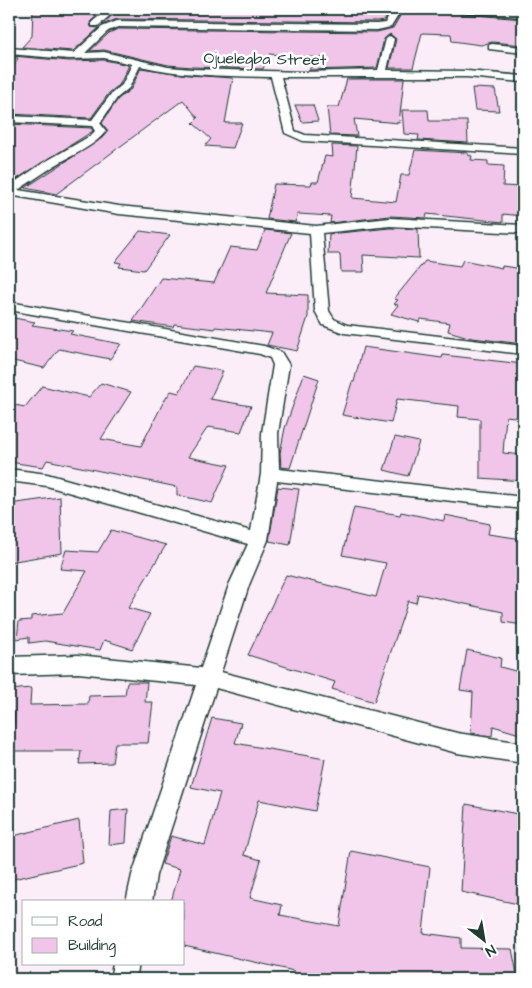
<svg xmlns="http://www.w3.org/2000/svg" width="532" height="988" font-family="'Architects Daughter',sans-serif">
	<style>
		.building { fill: #f1c5ea; stroke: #1f3d34 }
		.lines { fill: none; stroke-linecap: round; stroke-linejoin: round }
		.minor-casing { stroke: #1f3d34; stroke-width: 3 }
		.minor { fill: #fff; fill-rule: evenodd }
		.labels { text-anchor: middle; stroke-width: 5; stroke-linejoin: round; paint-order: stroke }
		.far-street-label { font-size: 16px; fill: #1f3d34; stroke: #fff }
	</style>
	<rect width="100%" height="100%" fill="#fbeef9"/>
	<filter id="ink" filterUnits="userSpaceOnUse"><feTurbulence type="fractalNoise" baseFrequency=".02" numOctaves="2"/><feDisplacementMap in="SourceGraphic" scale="10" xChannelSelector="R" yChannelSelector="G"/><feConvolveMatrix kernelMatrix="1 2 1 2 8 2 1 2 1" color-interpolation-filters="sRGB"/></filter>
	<g filter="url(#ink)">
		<path class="building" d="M33 9H105L90 22 91 27 99 28 73 51 22 47 32 36Z
			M119 9H392L384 21 377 22 117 19 102 25Z
			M404 9H444L450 13 523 19V45L492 42 481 45 452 41 451 34 422 33 413 68H389L396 39 390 34 384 39 377 68 308 70 322 58 269 54 263 69 192 67 168 65 104 50 90 51 109 33 118 29 377 32 393 28Z
			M13 56 69 61 104 60 129 65 120 84 109 93 91 118 9 114V76L18 58H11Z
			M141 68 189 75 233 78 225 123H242L233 148 205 146 211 139 193 123 198 118 183 100 56 194 25 188 102 138 108 131 102 123 118 99 131 89Z
			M347 79H404L399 123 354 119 357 136 330 135 327 107H339Z
			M472 88 495 89 499 111 475 110Z
			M295 105H313L318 121 302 122Z
			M402 110H428L429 121H467L468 143 418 140 419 135 404 134Z
			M9 124 91 128 93 131 9 184Z
			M332 145 357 146 352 198 396 202 401 175H409L415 150 468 153V155L472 156 471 160 488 161V165L504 166 503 186 523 187V216L503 214V222L427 214 426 218 390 216 330 223 331 216 298 214 295 222 267 219 274 184 311 185 312 182H318L325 156 333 157Z
			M390 228 418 229 419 258 363 255 364 272H341L340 254H328L329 234Z
			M265 230 291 233 266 293 308 295V317L297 351 267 345 272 333 215 327V329L174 324 173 327 133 321 161 278 214 283 230 247 257 250Z
			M140 231 170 235 144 270 119 267 121 263 115 262Z
			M463 260 502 268V266L523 269V344L472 338 448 331 450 323 421 319 419 322 391 314 398 305 394 304 398 300 394 299 425 261 460 266Z
			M9 317 35 322 32 325 73 331 70 334 121 344 110 359 59 349 44 368 9 360Z
			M363 347 442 358 443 355 523 364V418L506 416 503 453 523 455V481L480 478V419L458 417 459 406 397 399 391 423 342 415 352 382H354Z
			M193 366 223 371 210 399 251 406 241 432 208 427 188 457 229 465 212 503 177 495V487L47 460 43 467 9 462V404L25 407 42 386 89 397 101 383 131 392 101 439 141 446 164 401 171 391 179 393Z
			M304 374 319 379 290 468 281 467 280 453 285 428Z
			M395 437 419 442 408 476 384 470Z
			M278 487 299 489 290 545 269 541Z
			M60 497 62 553 9 562V504Z
			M354 507 400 515 401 512 444 521 445 515 490 524 488 534 523 539V625L503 622V612L418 594 416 603 408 601 374 702 332 689 335 682 248 655 286 575 376 597 386 563 342 555Z
			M111 530 166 545 128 608 150 614 132 649 104 640 100 650 45 641 29 643V637L17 639 19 621 31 620V616L63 613 87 571 60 569 66 550 98 552Z
			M467 650 501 658 500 667 523 673V735L493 726 492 736 471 733 473 692 460 690Z
			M127 682H147L145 702H153L148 743H115L112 763 79 764 81 751H11L15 713H9V690L31 688 30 705 88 704 89 696 125 695Z
			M212 718 241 723 235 743 325 759 315 811 259 800 244 855 261 860 250 898 282 905 280 915 339 926 351 851 430 867 423 933 461 938V948L512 949 518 979H293L294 971 184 946V902H171L180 869 162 864 171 836 205 845 220 793 191 787Z
			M466 804 523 815V905L461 892Z
			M128 809 126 843 109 845 111 811Z
			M79 820 83 863 9 880V837Z"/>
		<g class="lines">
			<g class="minor-casing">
				<path id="minor" d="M108 9H117L98 26H92V22Z
					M394 9H402L391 27 377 30 118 27 108 31 85 53 104 52 168 67 192 69 303 72 378 70 386 39 390 36 394 39 387 70 467 71 523 76V82L467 77H281L295 131 305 135 523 148V154L303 141 285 133 271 77C227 76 183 76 140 66L129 88 117 98 100 123 106 131C93 148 69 156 51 168 40 175 29 183 18 190L119 206 316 226 390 218 523 225V233L390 226 322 233 329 311 334 319 347 325 523 346V354L344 333 323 325 315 311 310 233 119 214 9 195V186L43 163 90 136 95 131 92 126 9 122V116L92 120 111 94 122 85 132 64 104 58 69 59 9 54V48L74 53 102 27 117 21 377 24 385 23Z
					M446 9H477L523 13V17L450 11Z
					M492 44 523 47V53L489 49V45Z
					M9 302 264 346 281 352 289 365 278 433 279 469 523 497V509L277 481 268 540 249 585 221 672 457 733 523 743V763L457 753 216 688 156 875 152 902H126L132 875 196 685 78 673 9 675V657L78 655 201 668 229 585 248 544 47 486 9 481V469L47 474 251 531 261 474 262 433 273 365 270 358 260 354 9 310Z
					M113 964H139L136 979H110Z"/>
			</g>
			<use href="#minor" class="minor"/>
		</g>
	</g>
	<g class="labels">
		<g class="far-street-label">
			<text transform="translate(265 58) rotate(1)" y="6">Ojuelegba Street</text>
		</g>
	</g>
	<rect width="532" height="988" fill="none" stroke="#fff" stroke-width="30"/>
	<rect x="15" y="15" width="502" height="958" fill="none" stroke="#1f3d34" stroke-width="2" filter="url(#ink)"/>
	<rect x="22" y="900" width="162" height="65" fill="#ffffff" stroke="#a5b1ae"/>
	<rect x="32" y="917" width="25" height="8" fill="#ffffff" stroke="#a5b1ae"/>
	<text x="68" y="926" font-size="15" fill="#1f3d34">Road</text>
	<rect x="32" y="938" width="25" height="15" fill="#f1c5ea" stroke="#a5b1ae"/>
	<text x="68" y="950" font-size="15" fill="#1f3d34">Building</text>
	<g transform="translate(484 940) rotate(149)" stroke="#ffffff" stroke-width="4" paint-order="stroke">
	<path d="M0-4L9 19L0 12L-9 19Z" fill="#1f3d34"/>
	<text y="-8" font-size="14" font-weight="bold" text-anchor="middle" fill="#1f3d34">N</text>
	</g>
</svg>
